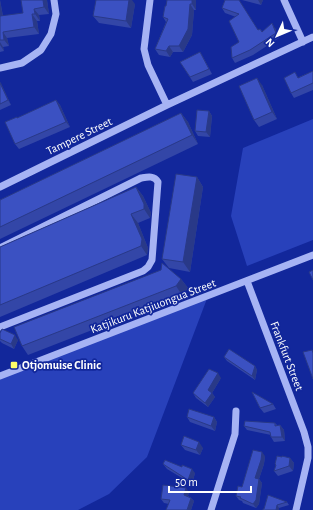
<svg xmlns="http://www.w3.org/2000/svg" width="313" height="510" font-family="'Alegreya Sans',sans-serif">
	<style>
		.green { fill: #2841bb }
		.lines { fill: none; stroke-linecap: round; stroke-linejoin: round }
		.minor { stroke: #a6b3f4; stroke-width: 7 }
		.wall { fill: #3346a7 }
		.shaded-wall { fill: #293988 }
		.building { fill: #3b51c2; stroke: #293988 }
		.poi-dot { fill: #fffe69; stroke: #12279b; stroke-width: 1.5 }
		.labels { text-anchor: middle; stroke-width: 3.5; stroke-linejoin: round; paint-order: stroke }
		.street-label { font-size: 12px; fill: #fff; stroke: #12279b }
		.poi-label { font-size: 12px; font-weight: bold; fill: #fff; stroke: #12279b; text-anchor: start }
	</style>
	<rect width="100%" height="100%" fill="#12279b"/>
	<path class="green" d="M313 119V240L247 266 231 216 243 148Z
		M208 296 147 457 109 494 78 510H0V376Z"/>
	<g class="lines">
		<path class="minor" d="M150 0 144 49 148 65 167 105
			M284 0 303 42
			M0 68 22 63 41 50 51 34 56 14 54 0
			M0 187 167 105 313 37
			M0 248 141 178C147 177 154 175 158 182L152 260 148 267 143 271 0 327
			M247 281 304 432 308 447V458L296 510
			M0 376 313 255
			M211 510 235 434 236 411"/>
	</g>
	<path class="wall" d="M0 0 3 16 23 13 47 0 49 14 39 15 40 21H37L39 34 7 38 9 46 3 47 4 51 0 52Z
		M196 0V10H194L192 35 183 52H173L170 57 159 55 155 49 166 22 163 17Z
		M225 0 258 30 260 29 262 31 275 28 279 38 253 55 235 63 232 58 239 42 236 17 225 13 222 8Z
		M242 0H263L261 5Z
		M135 4 131 28 99 23 93 16Z
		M200 52 203 57 212 74 193 82 180 62Z
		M313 71V90L294 98 291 93 299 77Z
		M0 82 11 105 0 110Z
		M262 85 277 119 259 127 254 120Z
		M56 100 60 105 70 127 19 149 15 144 17 118Z
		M209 111 212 116 210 137 198 136 195 131Z
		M181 113 188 122 198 144 0 239V200Z
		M197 177 203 187 190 272 169 268 162 259Z
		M136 187 143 196 151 213 150 218 138 223 148 248 147 255 0 317V247Z
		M181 279 188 288 182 295 28 355 22 346Z
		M0 333 18 340 14 349 2 343 0 341Z
		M224 357 255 366 257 370 255 380 227 361Z
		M221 378 212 393 215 397 208 407 196 398 193 393Z
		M273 404 276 409 264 413 260 408Z
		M187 417H214L217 422 215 431 190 422Z
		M275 423 277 425H280L284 430 285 441 274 442 271 437V435L247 430 244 426Z
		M181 445 203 448 200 455 185 450Z
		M265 456 264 464 259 479 262 483 259 504 256 508 243 503 242 501 239 500 236 496Z
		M290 458 294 463 293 471 278 476 274 471 276 466 275 464Z
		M163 464 195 473 192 484 167 469Z
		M189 492 188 496 191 498 194 501 191 510H166L169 504 164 503 161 499Z
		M287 502 289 505 279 508V510H263L264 509Z"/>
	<path class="shaded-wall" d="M0 0 4 23 0 17Z
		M43 0H47L49 14 44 7Z
		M129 0H132L135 4 131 28 126 21Z
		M192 0H196V10L192 4Z
		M258 0H263L261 5Z
		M190 4 194 10 192 35 183 52 179 46Z
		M34 9 39 15 40 21 35 14Z
		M32 14 37 21 39 34 34 27Z
		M272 23 275 28 279 38 276 33Z
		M3 32 7 38 9 46 4 40Z
		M0 42 3 47 4 51 0 45Z
		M169 46 173 52 170 57 166 51Z
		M257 78 262 85 277 119 272 112Z
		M0 82 1 83 11 105 8 100 0 83Z
		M56 100 60 105 70 127 66 122Z
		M209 111 212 116 210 137 206 132Z
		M181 113 188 122 198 144 192 135Z
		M197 177 203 187 190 272 183 262Z
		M136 187 143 196 151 213 150 218 144 209Z
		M131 214 138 223 148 248 147 255 141 246Z
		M181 279 188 288 182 295 176 286Z
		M15 335 18 340 14 349 11 344Z
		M255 366 257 370 255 380 252 376Z
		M218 373 221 378 212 393 215 397 208 407 205 403 208 390Z
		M214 417 217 422 215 431 211 426Z
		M280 425 284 430 285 441 282 437Z
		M199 442 203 448 200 455 196 450Z
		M262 452 265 456 264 464 259 479 262 483 259 504 256 508 253 504 255 478Z
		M290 458 294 463 293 471 289 466Z
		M192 469 195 473 192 484 188 480Z
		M186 488 189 492 187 499 184 495Z
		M191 498 194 501 191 510H187Z
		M277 505 279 508V510H276Z"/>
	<path class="building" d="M21 0H43L44 7 34 9 35 14H32L34 27 3 32 4 40H0V16L23 13Z
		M96 0H129L126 21 93 16Z
		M167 0H192V4H190L188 29 179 46H169L166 51 155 49 168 19 163 17 165 6H166Z
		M225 0H239L258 30 260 29 262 32 272 23 276 33 250 50 232 58 231 47 239 42 229 21 239 14 222 8Z
		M200 52 209 69 190 77 180 62Z
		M313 71V83L291 93 284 78 295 72 298 78Z
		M257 78 272 112 254 120 239 86Z
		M0 83 8 100 0 104Z
		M56 100 66 122 15 144 5 122 17 117V118Z
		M197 110 209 111 206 132 195 131Z
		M181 113 192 135 0 227V200Z
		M176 174 197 177 183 262 162 259Z
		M136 187 144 204V209L131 214 142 239 141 246 0 305V247Z
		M162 263 181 279 176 286 22 346 14 327 161 270Z
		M313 270V280L309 272Z
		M2 329 15 335 11 344 0 339V333Z
		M229 349 255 366 252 376 224 357Z
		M312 350 313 353V379L303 352Z
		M209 369 218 373 208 390 212 393 205 403 193 393Z
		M252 392 273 404 260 408Z
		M189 409 214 417 211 426 187 417Z
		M245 421 275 423V426L280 425 282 437H271L270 432 244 426Z
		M184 436 199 442 196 450 181 445Z
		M253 450 262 452 261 460 255 478 259 479 256 500 253 504 240 498 241 497 236 496 238 486 242 487Z
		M277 456 282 457V456L290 458 289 466 274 471 276 465 275 464Z
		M165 460 182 467V465L192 469 188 480 163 464Z
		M163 485 186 488 184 495 191 498 187 510H166L170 500 161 499Z
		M268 495 287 502 277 505 276 510H263V509H264Z"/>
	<rect class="poi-dot" x="10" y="361" width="8" height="8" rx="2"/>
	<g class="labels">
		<g class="street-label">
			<text transform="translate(79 136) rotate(-26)" y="4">Tampere Street</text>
			<text transform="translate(153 306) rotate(-21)" y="4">Katjikuru Katjiuongua Street</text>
			<text transform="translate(287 356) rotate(69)" y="4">Frankfurt Street</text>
		</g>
		<g class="poi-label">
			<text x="22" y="369">Otjomuise Clinic</text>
		</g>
	</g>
	<g transform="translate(277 36) rotate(226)" stroke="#12279b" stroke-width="3" paint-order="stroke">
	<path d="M0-3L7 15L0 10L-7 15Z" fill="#ffffff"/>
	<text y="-6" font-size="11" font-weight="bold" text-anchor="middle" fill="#ffffff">N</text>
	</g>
	<path d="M169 486v6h82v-6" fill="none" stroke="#ffffff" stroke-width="2"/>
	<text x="175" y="486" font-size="12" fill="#ffffff" stroke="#12279b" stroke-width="3" paint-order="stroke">50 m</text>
</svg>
